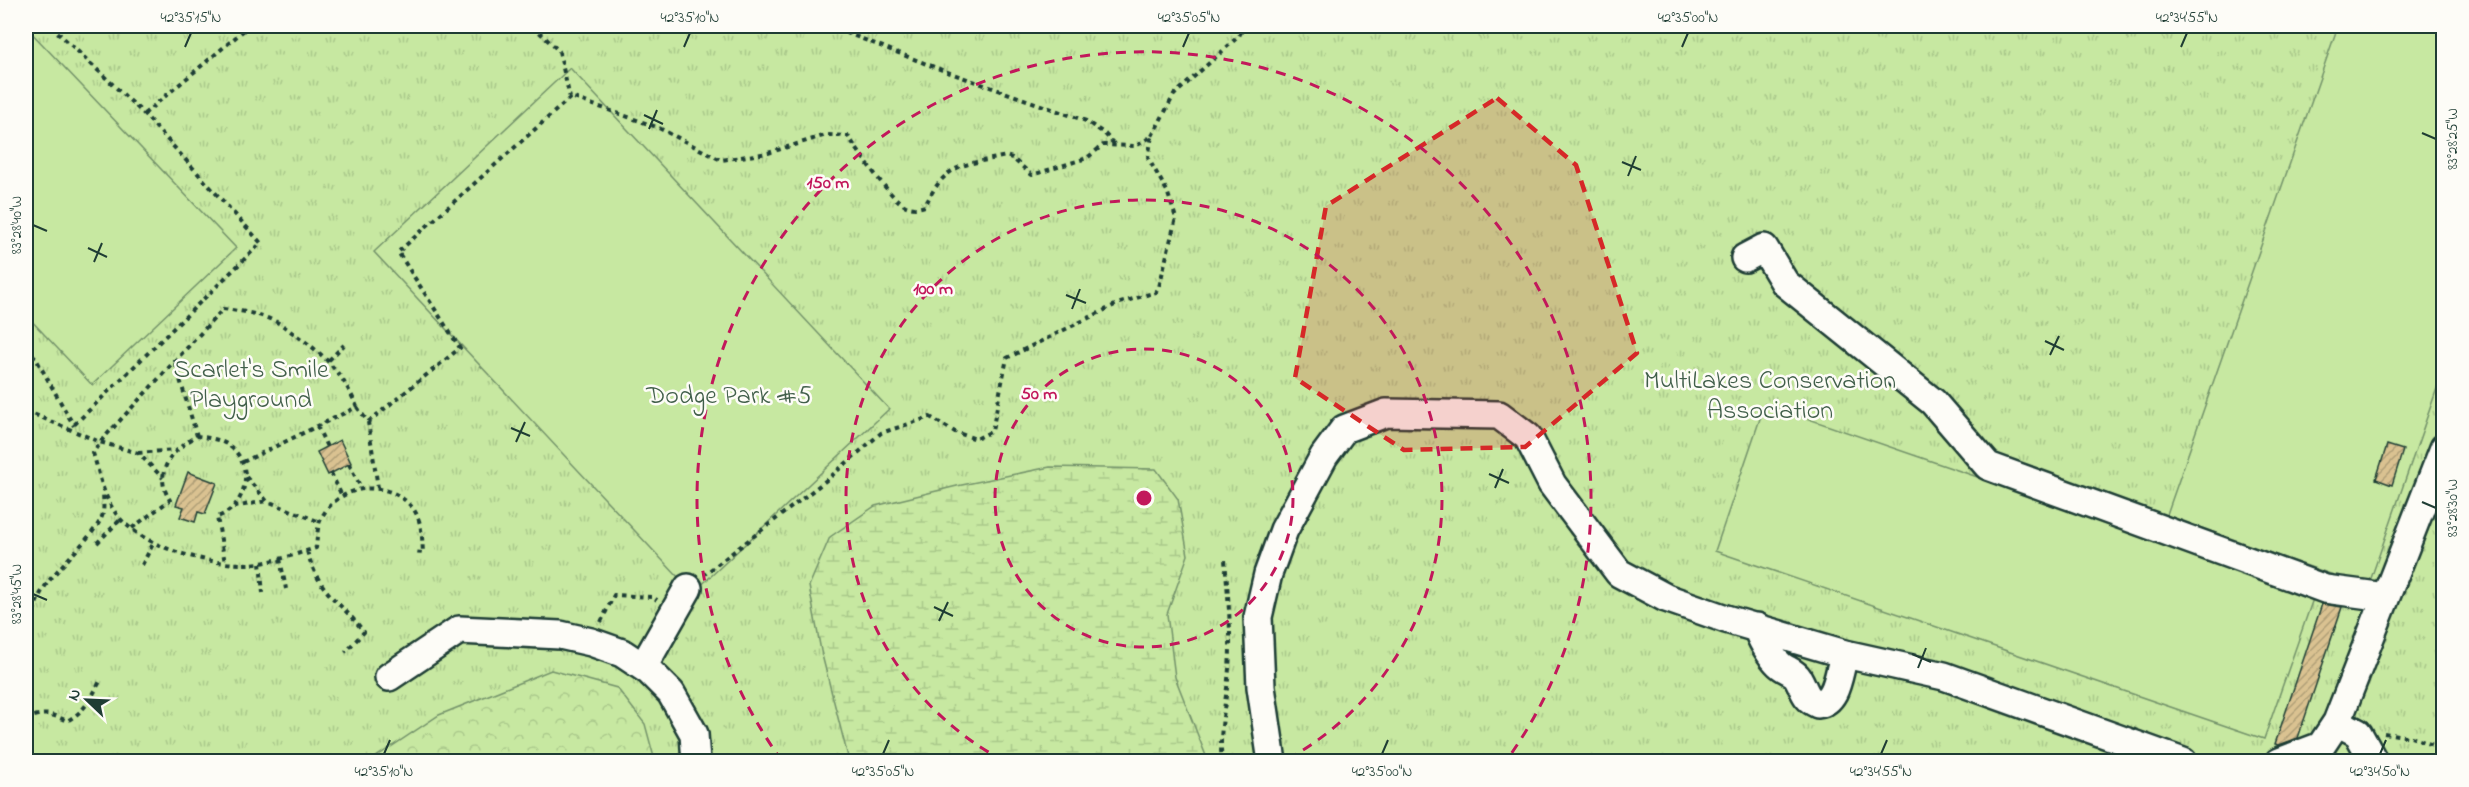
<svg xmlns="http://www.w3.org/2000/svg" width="2469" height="787" font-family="'Indie Flower',sans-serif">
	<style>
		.grass { fill: url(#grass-tufts); stroke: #73926a; stroke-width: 1.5 }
		.forest { fill: url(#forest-crowns); stroke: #73926a; stroke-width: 1.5 }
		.wetland { fill: url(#wetland-marsh); stroke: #73926a; stroke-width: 1.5 }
		.pitch { fill: #c7e8a1; stroke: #73926a; stroke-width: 1.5 }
		.building { fill: url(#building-hatch); stroke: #1f3d34; stroke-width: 1.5 }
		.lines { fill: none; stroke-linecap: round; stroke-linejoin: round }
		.minor-casing { stroke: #1f3d34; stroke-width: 32 }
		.path { stroke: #1f3d34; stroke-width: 4; stroke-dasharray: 4.5 4.5; stroke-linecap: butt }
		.minor { stroke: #fdfcf7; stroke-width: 27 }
		.marked { fill: #d62828; fill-opacity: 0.2; stroke: #d62828; stroke-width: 4.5; stroke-dasharray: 12 8; stroke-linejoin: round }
		.ticks { fill: none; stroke: #1f3d34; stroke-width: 2 }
		.ring { fill: none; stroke: #c2185b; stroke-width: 3; stroke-dasharray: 10 8 }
		.labels { text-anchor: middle; stroke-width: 5; stroke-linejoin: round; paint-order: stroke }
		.park-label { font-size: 26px; fill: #415f4a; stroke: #fdfcf7 }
		.centre { fill: #c2185b; stroke: #fdfcf7; stroke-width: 3 }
		.ring-label { font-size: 18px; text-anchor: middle; font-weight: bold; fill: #c2185b; stroke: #fdfcf7; stroke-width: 5; stroke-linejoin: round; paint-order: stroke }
		.neatline { fill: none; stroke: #1f3d34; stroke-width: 2 }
		.ticks-label { font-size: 15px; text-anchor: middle; fill: #1f3d34 }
	</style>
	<defs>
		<pattern id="grass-tufts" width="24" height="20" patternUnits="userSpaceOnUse" patternTransform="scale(1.5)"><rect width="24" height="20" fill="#c7e8a1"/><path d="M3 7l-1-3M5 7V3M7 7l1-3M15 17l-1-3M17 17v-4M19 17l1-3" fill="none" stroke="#aac88b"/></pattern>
		<pattern id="forest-crowns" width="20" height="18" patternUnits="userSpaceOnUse" patternTransform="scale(1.5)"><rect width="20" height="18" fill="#c7e8a1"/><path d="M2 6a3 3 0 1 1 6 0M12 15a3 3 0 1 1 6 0" fill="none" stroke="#aac88b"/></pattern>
		<pattern id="wetland-marsh" width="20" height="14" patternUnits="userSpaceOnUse" patternTransform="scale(1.5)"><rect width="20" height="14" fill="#c7e8a1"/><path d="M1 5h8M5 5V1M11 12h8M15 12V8" fill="none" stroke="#aac88b"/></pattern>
		<pattern id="building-hatch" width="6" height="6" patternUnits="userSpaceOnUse" patternTransform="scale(1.5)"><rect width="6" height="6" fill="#dac291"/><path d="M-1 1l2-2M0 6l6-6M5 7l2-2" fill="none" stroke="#b09f77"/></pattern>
	</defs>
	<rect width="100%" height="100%" fill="#f2ebd8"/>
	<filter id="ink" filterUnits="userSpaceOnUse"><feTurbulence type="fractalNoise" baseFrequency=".0167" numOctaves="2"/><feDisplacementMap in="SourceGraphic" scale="12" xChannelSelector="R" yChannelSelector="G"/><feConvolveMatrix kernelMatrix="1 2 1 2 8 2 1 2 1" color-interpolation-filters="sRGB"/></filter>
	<g filter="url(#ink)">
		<path class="grass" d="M26 26H2443V761H26Z"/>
		<path class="forest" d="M551 670 617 688 645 724 655 761H370L439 715Z"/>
		<path class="wetland" d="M1050 467 1156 469 1178 499 1188 555 1167 614 1175 677 1208 761H849L821 651 809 586 830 537 875 506 957 486Z"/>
		<path class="pitch" d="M2338 26H2443V371L2368 587 2166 517Z
			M26 27 236 248 92 385 26 315Z
			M570 68 889 409 693 593 374 252Z
			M1765 404 2315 593 2264 739 1715 551Z"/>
		<path class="building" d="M340 440 351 463 328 475 317 452Z
			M2387 445 2403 450 2392 485 2376 479Z
			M188 472 217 483 205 514 198 512 195 522 180 517 184 507 176 505Z
			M2322 604 2342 607 2298 738 2279 745 2275 744Z"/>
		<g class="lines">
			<g class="minor-casing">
				<path id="minor" d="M1745 258 1764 248 1785 283 1933 402 1988 466 2325 589 2385 597
					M1757 627C1760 638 1771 657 1779 664 1785 670 1794 671 1798 678 1805 690 1804 698 1818 704 1839 701 1838 670 1845 654
					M643 667 688 588
					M389 677 459 630 560 635 591 642 622 653 649 671 671 693 694 734 696 762
					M2337 722 2358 733 2374 762
					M1272 762 1261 687 1258 617 1268 574 1284 530 1324 456 1344 429 1386 413 1499 415 1528 437 1552 484 1619 573 1666 598 1726 619 1845 654 1944 676 2183 762
					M2279 762 2321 746 2337 722 2444 448"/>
			</g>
			<path class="path" d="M51 26 144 114 261 243 74 425
				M533 26 559 51 570 98
				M829 26 942 70 1086 121 1105 134 1114 144
				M144 114 249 26
				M1152 136 1174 95 1239 36 1244 26
				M26 348 35 357 74 426
				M329 360 344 345
				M175 363 197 436
				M357 407 368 422 378 488
				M26 411 100 442 138 453 163 478
				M368 422 460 348 398 252 571 97 657 127 721 160 768 153 826 135 848 136C859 152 890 199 906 206 913 209 919 208 925 206 946 162 962 166 1006 156L1012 158 1032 175 1087 158 1103 145 1136 146 1152 136 1148 158 1167 191 1176 218 1159 287 1156 292 1117 304 1007 358 992 431 976 439 955 432 930 417 881 433 829 478 705 574
				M317 426 327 447
				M138 453 174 450
				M243 462 357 407C343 374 325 355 296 335 288 330 281 323 272 320 257 313 240 311 223 309L100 442 93 453C99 472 102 492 113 509 134 545 206 565 245 564 269 564 293 555 316 548 317 540 317 529 320 521 335 486 384 477 410 505 422 517 422 536 423 553L413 552
				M349 464 361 488
				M331 473 342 496
				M246 477 267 501 320 522
				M234 507 266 501
				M132 528 170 500C152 473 172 449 197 436 209 438 222 439 232 448 255 468 246 508 217 517L225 563
				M97 543 121 519
				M307 551C320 596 339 599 364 632L345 652
				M280 559 286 589
				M260 563 263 593
				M142 565 154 542
				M601 622 614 595 653 597 657 600
				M26 692C30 684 26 674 26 665 26 643 30 618 39 597 50 571 99 534 103 513 104 506 103 497 103 490
				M26 720C41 711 52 714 67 721 85 711 91 699 100 681
				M2384 733 2411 737 2444 749
				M1222 762C1218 731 1227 700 1229 668 1232 633 1228 596 1225 560"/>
			<use href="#minor" class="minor"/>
		</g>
	</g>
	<path class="marked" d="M1497 98 1576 165 1637 353 1525 447 1404 450 1295 378 1326 206Z"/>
	<path class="ticks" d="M185 47 191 33M684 47 690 33M1183 47 1189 33M1682 47 1688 33M2181 47 2187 33M644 115 663 124M649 129 657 110M2422 133 2436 139M1622 162 1641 170M1628 176 1636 156M33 225 47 231M88 248 107 257M94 262 102 243M1066 295 1086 303M1072 309 1080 289M2045 341 2064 350M2050 355 2059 336M511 428 530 436M516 442 525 422M1489 474 1509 483M1495 488 1503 469M2422 502 2436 508M33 594 47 600M934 607 953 616M939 621 948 602M1912 654 1931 662M1918 668 1926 648M384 754 390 740M883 754 889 740M1382 754 1388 740M1881 754 1887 740M2380 754 2386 740"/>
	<g class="ring">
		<circle cx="1144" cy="498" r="149"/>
		<path d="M1004 761A298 298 0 1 1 1284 761"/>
		<path d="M782 761A447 447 0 1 1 1506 761"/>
	</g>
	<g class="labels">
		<g class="park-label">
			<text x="251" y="377">Scarlet's Smile<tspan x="251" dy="30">Playground</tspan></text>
			<text x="1770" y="388">MultiLakes Conservation<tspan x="1770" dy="30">Association</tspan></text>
			<text x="729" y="403">Dodge Park #5</text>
		</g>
	</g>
	<circle cx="1144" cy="498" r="9" class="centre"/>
	<g class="ring-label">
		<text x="828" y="188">150 m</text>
		<text x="933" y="294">100 m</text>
		<text x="1039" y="399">50 m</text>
	</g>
	<rect width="2469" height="787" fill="none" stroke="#fdfcf7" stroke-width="66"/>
	<g transform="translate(87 700) rotate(293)" stroke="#fdfcf7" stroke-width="4.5" paint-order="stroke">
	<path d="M0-4.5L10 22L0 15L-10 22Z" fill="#1f3d34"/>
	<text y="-9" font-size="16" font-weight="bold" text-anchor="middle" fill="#1f3d34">N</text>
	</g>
	<rect x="33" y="33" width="2403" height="721" class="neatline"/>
	<g class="ticks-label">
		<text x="191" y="22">42°35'15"N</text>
		<text x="690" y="22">42°35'10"N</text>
		<text x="1189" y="22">42°35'05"N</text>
		<text x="1688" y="22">42°35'00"N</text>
		<text x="2187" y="22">42°34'55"N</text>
		<text transform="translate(2452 139) rotate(-90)" y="5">83°28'25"W</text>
		<text transform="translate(16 225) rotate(-90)" y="5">83°28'40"W</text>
		<text transform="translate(2452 508) rotate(-90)" y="5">83°28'30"W</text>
		<text transform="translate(16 594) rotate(-90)" y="5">83°28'45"W</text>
		<text x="384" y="776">42°35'10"N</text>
		<text x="883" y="776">42°35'05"N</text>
		<text x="1382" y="776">42°35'00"N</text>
		<text x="1881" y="776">42°34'55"N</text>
		<text x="2380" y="776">42°34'50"N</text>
	</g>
</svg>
